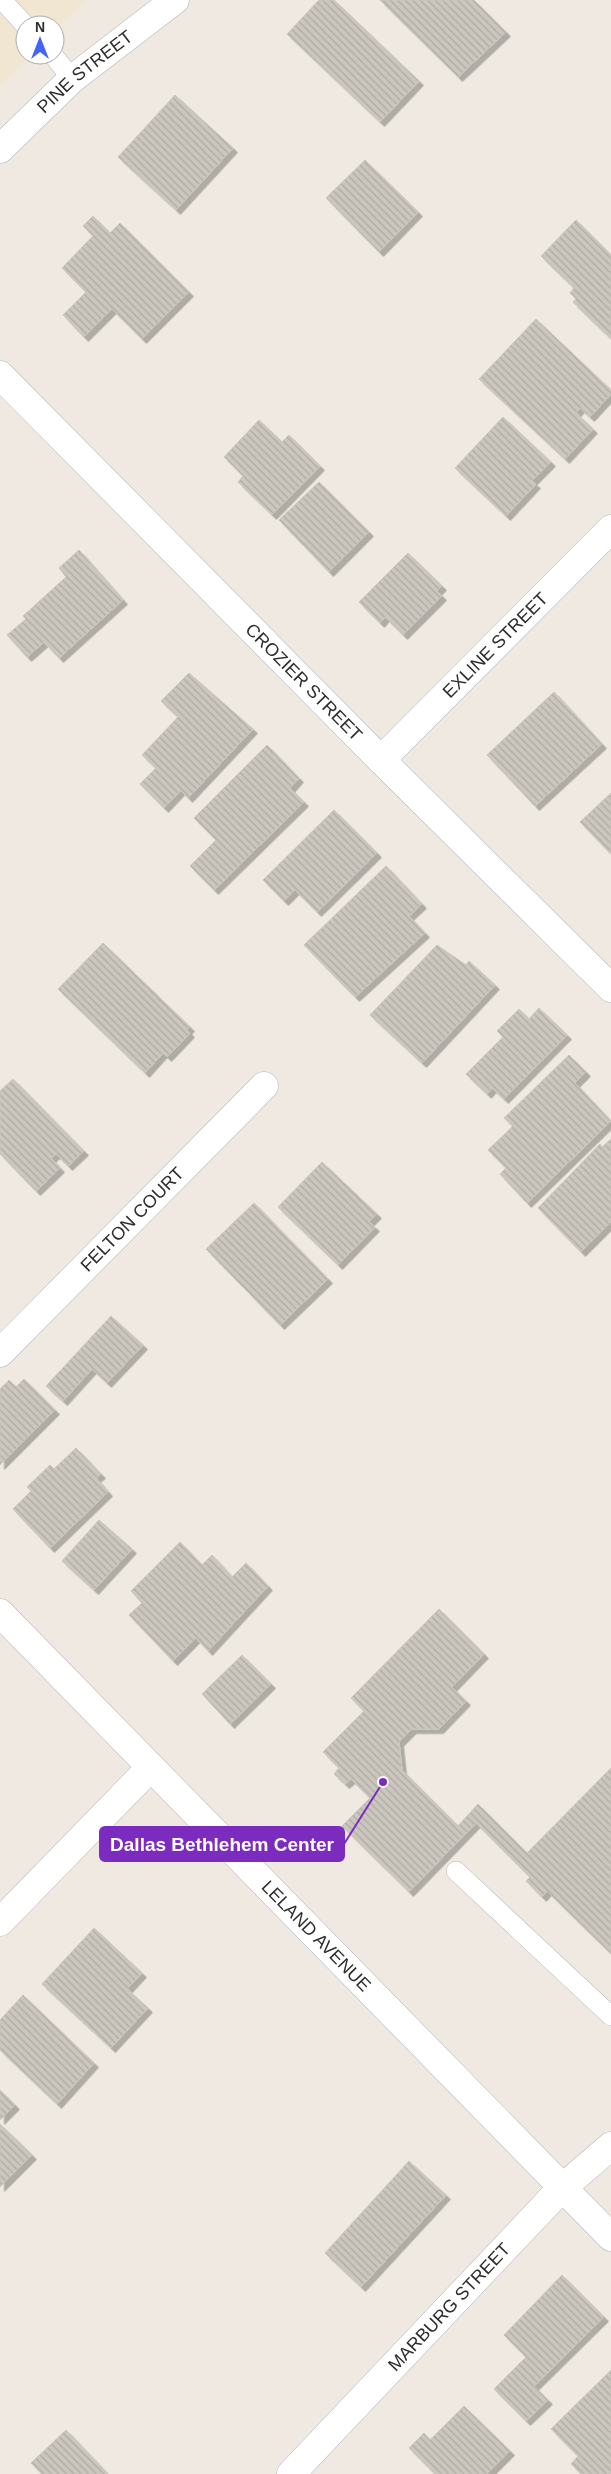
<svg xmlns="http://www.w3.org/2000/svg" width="611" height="2474" font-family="Arial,sans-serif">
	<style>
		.education { fill: #f0e6d1 }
		.building { fill: url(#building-back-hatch); stroke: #cbc5ba; filter: url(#shadow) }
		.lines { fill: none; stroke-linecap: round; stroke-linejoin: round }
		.lane-casing { stroke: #b4b7c1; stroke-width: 20 }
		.street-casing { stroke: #b4b7c1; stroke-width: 29 }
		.secondary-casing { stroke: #b4b7c1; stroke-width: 29 }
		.lane { stroke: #fff; stroke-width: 19 }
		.street { stroke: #fff; stroke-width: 28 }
		.secondary { stroke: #fff; stroke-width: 28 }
		.labels { text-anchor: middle; stroke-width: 4; stroke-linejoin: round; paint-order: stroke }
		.street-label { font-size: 18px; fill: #2e2e2e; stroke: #fff }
		.leader { fill: none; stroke: #7b2cbf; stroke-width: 2 }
		.callout-dot { fill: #7b2cbf; stroke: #fff; stroke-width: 2 }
		.callout { fill: #7b2cbf; stroke: #7b2cbf; stroke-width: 2 }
		.callout-label { font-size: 19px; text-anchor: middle; font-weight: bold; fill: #fff }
	</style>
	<defs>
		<pattern id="building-back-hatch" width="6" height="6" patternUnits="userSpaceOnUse" patternTransform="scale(1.25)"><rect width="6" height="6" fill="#cbc7bf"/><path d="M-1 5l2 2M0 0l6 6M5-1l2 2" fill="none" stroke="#afaba4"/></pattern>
		<filter id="shadow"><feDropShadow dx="4.5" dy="4.5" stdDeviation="0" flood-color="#0004"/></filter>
	</defs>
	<rect width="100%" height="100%" fill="#efe9e1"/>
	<path class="education" d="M0 0H86L55 31V25H25V55H31L0 86Z"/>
	<path class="building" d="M319 0H334L419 81 380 122 287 34Z
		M380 0H474L506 32 458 77Z
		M175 95 233 148 176 210 118 157Z
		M365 160 418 212 379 252 326 198Z
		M93 216 110 233 120 223 189 292 142 339 112 309 84 337 63 315 86 292 62 268 93 236 83 226Z
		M576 220 611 255V339L573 302 576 299 570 293 574 288 541 256Z
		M536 319 611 390V394L590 417 580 408 576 413 593 429 565 459 479 379Z
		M503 417 551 462 532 481 536 484 506 516 455 468Z
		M259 420 282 442 289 435 320 466 272 515 238 482 243 476 224 457Z
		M319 482 369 532 329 572 279 520Z
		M79 550 123 600 59 658 44 642 27 657 7 635 26 619 23 616 66 577 59 568Z
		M408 553 442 586 437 591 442 596 403 635 385 617 380 623 359 602Z
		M189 673 253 729 188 798 181 790 164 808 140 784 156 768 142 755 178 717 161 701Z
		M554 692 602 744 535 806 487 755Z
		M267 745 299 778 290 788 304 802 214 890 190 866 216 840 194 818Z
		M611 793V854L580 822Z
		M334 810 377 853 317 912 295 890 284 901 263 880Z
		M386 866 422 904 409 916 425 933 355 997 304 945Z
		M103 943 190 1027 187 1030 190 1033 171 1053 167 1057 163 1053 145 1073 58 989Z
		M437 945 466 965 469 961 495 985 422 1063 370 1015Z
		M539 1008 567 1035 504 1099 492 1088 487 1094 466 1074 503 1037 497 1031 519 1009 529 1019Z
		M569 1055 586 1072 575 1083 611 1121 527 1203 500 1174 506 1168 488 1150 513 1126 504 1118Z
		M13 1079 84 1151 68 1166 56 1154 51 1158 60 1168 36 1191 0 1154V1091Z
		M611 1139V1222L581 1252 538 1208 600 1144 602 1147Z
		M322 1162 377 1214 369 1222 375 1227 338 1265 278 1207Z
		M254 1203 328 1279 280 1325 206 1249Z
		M111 1316 143 1345 107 1383 92 1369 63 1401 46 1386Z
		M24 1379 55 1410 0 1465V1389L9 1380 16 1387Z
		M76 1448 101 1474 96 1478 108 1492 50 1548 13 1509 31 1491 27 1487 50 1465 54 1469Z
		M99 1520 132 1549 94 1590 62 1561Z
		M180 1542 202 1565 212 1555 232 1577 246 1563 268 1586 208 1651 196 1638 173 1661 129 1615 142 1603 131 1591Z
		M439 1609 484 1654 452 1687 466 1701 439 1729H412L399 1742 402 1770 458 1826 478 1804 527 1853 611 1768V1954L547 1891 542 1897 526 1881 530 1877 476 1823 409 1892 342 1826 370 1798 351 1779 345 1784 334 1774 339 1768 323 1752 364 1711 351 1698Z
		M242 1655 271 1684 230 1724 202 1694Z
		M94 1928 142 1973 127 1989 148 2008 111 2048 42 1984Z
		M23 1995 94 2063 57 2104 0 2050V2020Z
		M0 2090 15 2105 0 2120Z
		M0 2124 32 2155 0 2187Z
		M409 2161 446 2195 361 2287 325 2253Z
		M562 2275 604 2317 534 2386 548 2400 526 2421 494 2389 526 2357 504 2335Z
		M611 2370V2474H581L571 2464 578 2456 551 2429Z
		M464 2406 510 2451 487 2474H435L409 2448 424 2433 430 2440Z
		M66 2430 108 2474H42L31 2463Z"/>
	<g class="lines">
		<g class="lane-casing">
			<path id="lane" d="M2 0 25 25
				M53 55 72 79
				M456 1871 611 2016"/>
		</g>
		<g class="street-casing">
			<g id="street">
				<path id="s1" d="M0 375 381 760 611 988"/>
				<path id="s2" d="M381 760 611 529"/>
				<path id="s3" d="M0 1353 264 1086"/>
				<path id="s4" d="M0 1613 611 2237"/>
				<path d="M0 1922 151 1767"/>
				<path id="s5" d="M291 2474 561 2189 611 2146"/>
			</g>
		</g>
		<g class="secondary-casing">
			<g id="secondary">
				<path id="s6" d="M0 149 72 79 175 0"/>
			</g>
		</g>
		<use href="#lane" class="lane"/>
		<use href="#street" class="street"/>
		<use href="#secondary" class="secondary"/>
	</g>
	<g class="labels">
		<g class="street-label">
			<text dy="6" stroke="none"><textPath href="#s6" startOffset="115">PINE STREET</textPath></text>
			<text dy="6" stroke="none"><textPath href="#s2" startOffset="162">EXLINE STREET</textPath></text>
			<text dy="6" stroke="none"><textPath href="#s1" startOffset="432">CROZIER STREET</textPath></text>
			<text dy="6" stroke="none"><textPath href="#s3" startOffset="188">FELTON COURT</textPath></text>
			<text dy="6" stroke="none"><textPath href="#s4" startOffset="452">LELAND AVENUE</textPath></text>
			<text dy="6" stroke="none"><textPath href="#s5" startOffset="230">MARBURG STREET</textPath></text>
		</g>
	</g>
	<path class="leader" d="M383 1782L344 1844"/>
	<circle class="callout-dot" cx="383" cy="1782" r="5"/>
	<rect class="callout" x="100" y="1827" width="244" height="34" rx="5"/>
	<g class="callout-label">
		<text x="222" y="1851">Dallas Bethlehem Center</text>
	</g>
	<g transform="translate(40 40)"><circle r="24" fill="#ffffff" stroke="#ababab"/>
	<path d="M0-4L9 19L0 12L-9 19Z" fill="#4264fb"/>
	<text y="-8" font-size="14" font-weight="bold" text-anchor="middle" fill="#2e2e2e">N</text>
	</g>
</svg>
